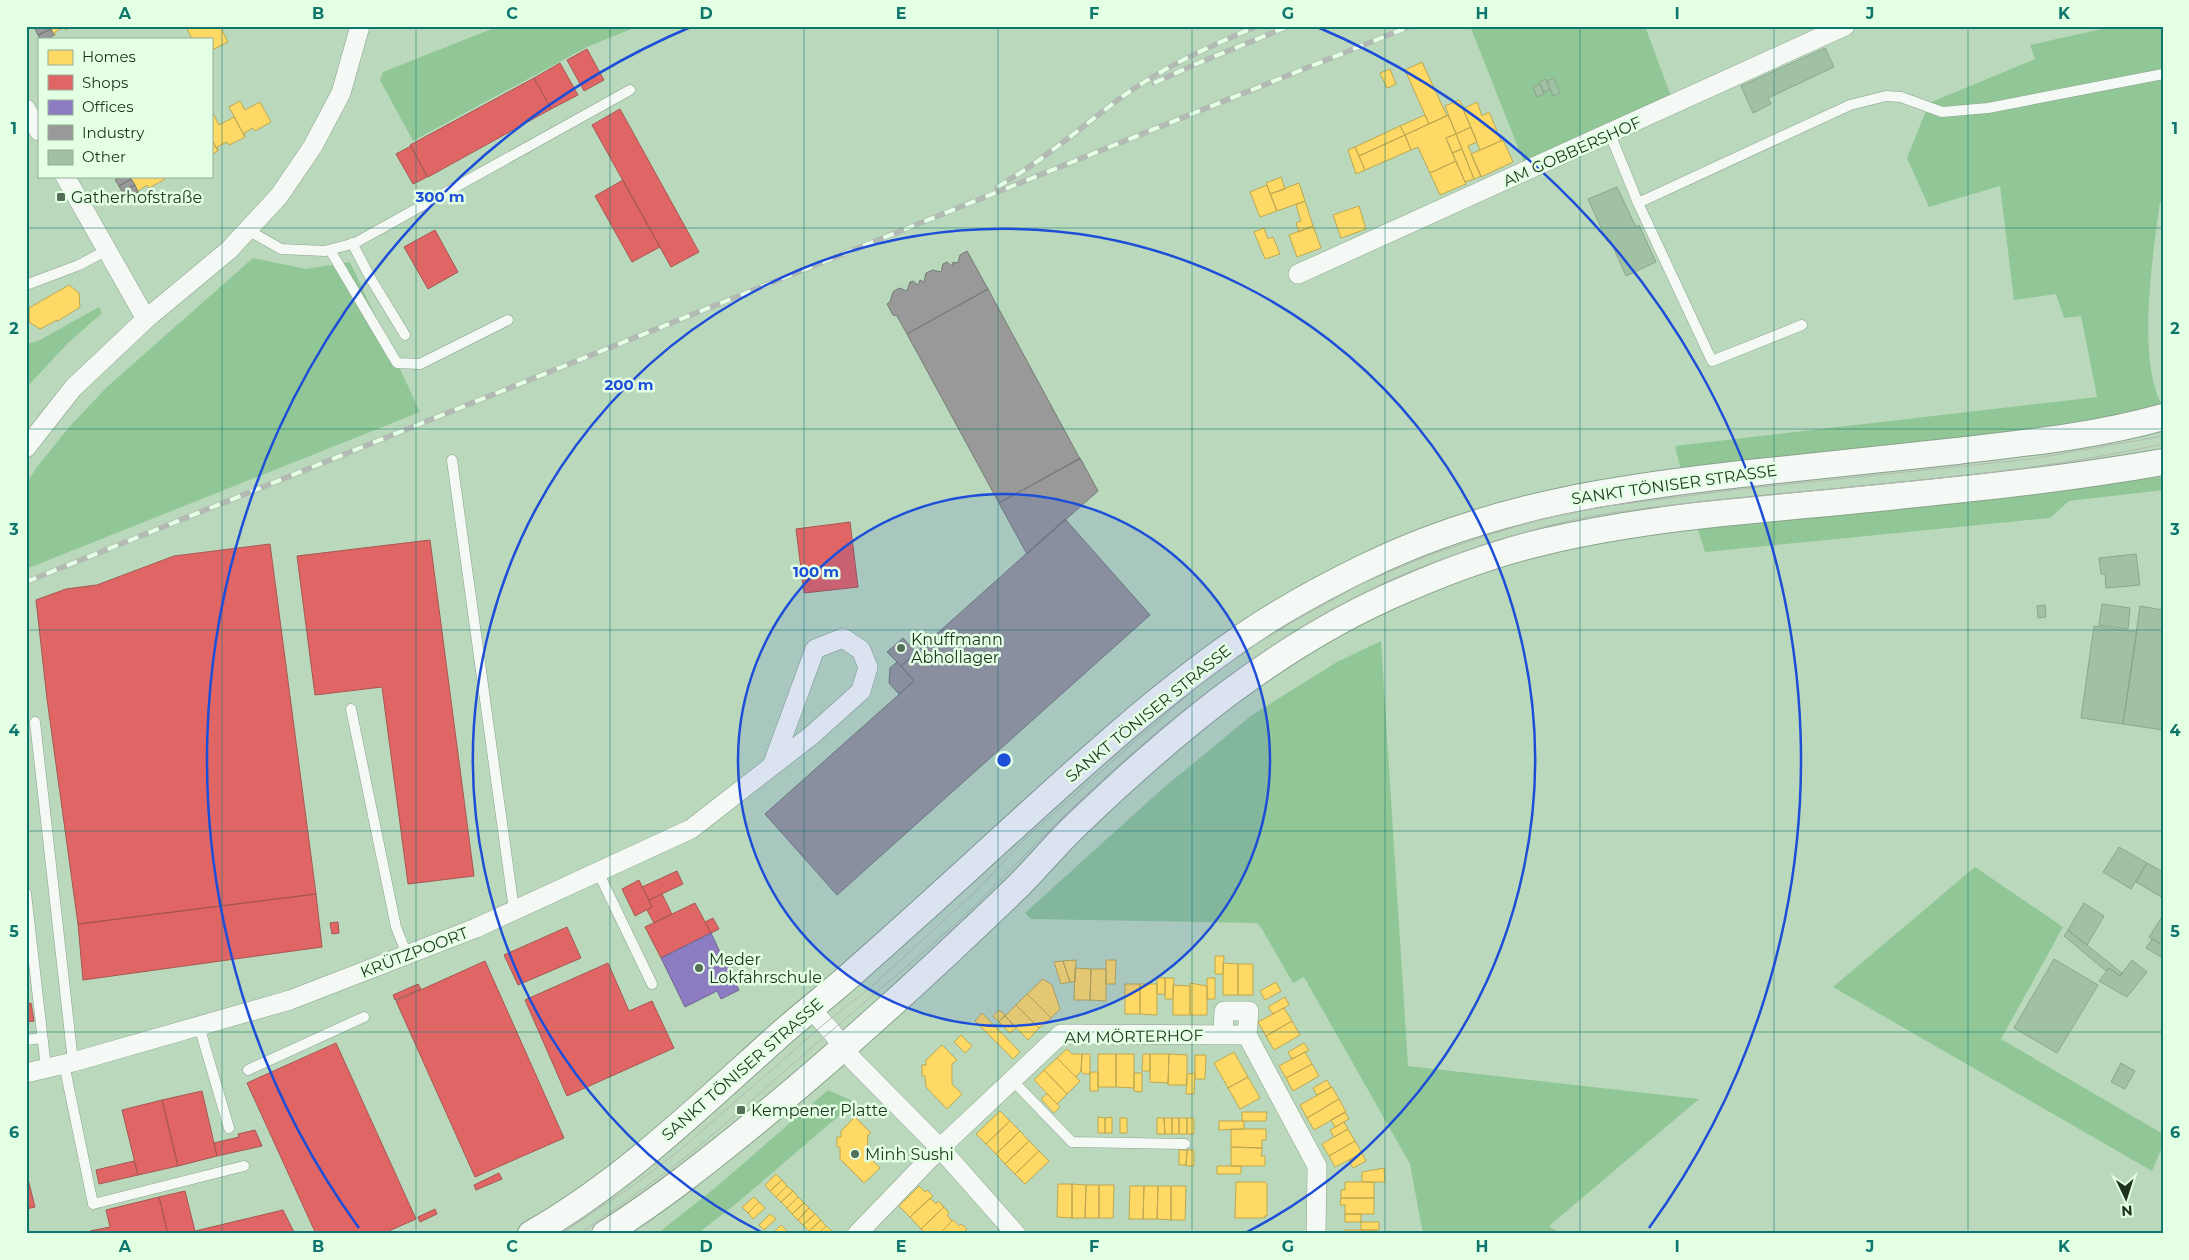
<svg xmlns="http://www.w3.org/2000/svg" width="2189" height="1260" font-family="Montserrat,sans-serif">
	<style>
		.green { fill: #91c796 }
		.homes { fill: #ffd966; stroke: #bca851 }
		.shops { fill: #e06666; stroke: #a65751 }
		.offices { fill: #8e7cc3; stroke: #6c6692 }
		.industry { fill: #999; stroke: #747b75 }
		.building { fill: #a1c1a4; stroke: #8da68f }
		.lines { fill: none; stroke-linecap: round; stroke-linejoin: round }
		.service-casing { stroke: #8aa28c; stroke-width: 11 }
		.minor-casing { stroke: #8aa28c; stroke-width: 20 }
		.secondary-casing { stroke: #8aa28c; stroke-width: 28 }
		.service { stroke: #f5f9f5; stroke-width: 10 }
		.minor { stroke: #f5f9f5; stroke-width: 19 }
		.secondary { stroke: #f5f9f5; stroke-width: 26 }
		.tram { stroke: #b3bab4; stroke-width: 1 }
		.rail-casing { stroke: #b3bab4; stroke-width: 5.5 }
		.rail { stroke: #e3ffe4; stroke-width: 4; stroke-dasharray: 11; stroke-linecap: butt }
		.grid { fill: none; stroke: #0f766e; stroke-width: 1; stroke-opacity: 0.55 }
		.ring { fill: none; stroke: #1d4ed8; stroke-width: 2.5 }
		.poi-dot { fill: #556e57; stroke: #e3ffe4; stroke-width: 2 }
		.labels { text-anchor: middle; stroke-width: 5; stroke-linejoin: round; paint-order: stroke }
		.street-label { font-size: 16px; fill: #1e3420; stroke: #e3ffe4 }
		.poi-label { font-size: 16px; fill: #1e3420; stroke: #e3ffe4; text-anchor: start }
		.centre { fill: #1d4ed8; stroke: #e3ffe4; stroke-width: 2.5 }
		.ring-label { font-size: 15px; text-anchor: middle; font-weight: bold; fill: #1d4ed8; stroke: #e3ffe4; stroke-width: 5; stroke-linejoin: round; paint-order: stroke }
		.neatline { fill: none; stroke: #0f766e; stroke-width: 2 }
		.grid-label { font-size: 16px; text-anchor: middle; font-weight: bold; fill: #0f766e }
	</style>
	<rect width="100%" height="100%" fill="#bad9bc"/>
	<path class="green" d="M499 26H639L587 47 413 141 380 80 383 72Z
		M1470 26H1645L1672 99 1525 165Z
		M2115 26H2163V202H2160C2153 255 2136 360 2163 407L2079 425 1681 470 1675 446 2097 397 2081 316 2064 318 2056 294 2014 300 2000 186 1929 207 1907 158 1929 103 2035 59 2030 45Z
		M253 258 306 269 350 262 420 412 26 569V484L37 467 70 426 107 387Z
		M99 307 102 313 68 343 26 388V344L38 341Z
		M2163 477V490L2069 501 2050 518 1705 552 1697 527Z
		M1381 641 1408 1066 1699 1099 1549 1226 1561 1234H1423L1410 1164 1304 977 1293 983 1262 929 1257 923 1031 919 1025 913 1162 789 1252 715 1337 662Z
		M1975 867 2063 927 2001 1039 2163 1134V1145L2152 1171 1833 987Z
		M828 1090 855 1102 737 1203 697 1234H657L715 1188Z"/>
	<path class="homes" d="M49 26H73L66 30 64 27 55 32V36Z
		M201 26 202 29 208 26H220L228 42 212 50 211 39H192L186 27Z
		M1422 62 1447 116 1429 124 1405 70Z
		M1390 69 1396 84 1387 88 1380 73Z
		M1459 100 1464 108 1463 109 1471 127 1456 134 1445 106Z
		M240 101 245 110 260 102 271 122 255 131 253 128 244 133 245 137 229 107Z
		M1477 102 1482 116 1489 112 1501 141 1480 150 1463 109Z
		M214 115 219 125 234 117 245 137 229 145 227 142 217 147 218 151 211 138V116Z
		M1425 115 1429 124 1405 135 1400 126Z
		M1448 115 1456 134 1446 138 1456 161 1430 173 1418 147 1411 150 1405 135Z
		M1400 126 1405 135 1359 156 1355 147Z
		M1471 127 1477 142 1468 146 1481 176 1474 179 1456 134Z
		M1456 134 1462 149 1452 153 1446 138Z
		M1405 135 1411 150 1365 170 1359 156Z
		M211 138 218 151 211 155Z
		M1503 140 1513 162 1481 177 1471 154Z
		M1355 147 1365 170 1356 174 1348 150Z
		M1462 149 1474 179 1465 182 1452 153Z
		M1456 161 1466 184 1440 195 1430 173Z
		M130 176H164L165 179 149 188 147 185 138 191 139 194Z
		M1281 177 1285 189 1270 194 1266 183Z
		M1299 183 1305 201 1277 211 1270 194Z
		M1267 185 1277 211 1260 217 1250 192Z
		M1305 201 1313 226 1299 232 1296 223 1301 221 1296 205Z
		M1359 206 1366 229 1341 238 1333 215Z
		M1313 226 1321 248 1297 257 1289 235Z
		M1264 228 1268 239 1273 237 1280 254 1265 259 1254 232Z
		M69 285 79 293 80 307 58 321 57 320 40 329 29 322V308Z
		M26 306 29 308V322L26 323Z
		M1215 956H1224L1223 974H1215Z
		M1076 960 1075 982H1070L1063 961Z
		M1106 960H1116L1115 984H1106Z
		M1063 961 1070 982 1061 984 1054 962Z
		M1223 963 1238 964V995H1223Z
		M1238 964H1253V995H1238Z
		M1075 968 1091 969 1090 1000H1074Z
		M1091 969H1106V1001L1090 1000Z
		M1157 978H1165V994H1157Z
		M1165 978H1174L1173 999H1165Z
		M1207 978H1215V999H1207Z
		M1043 979 1052 985 1060 1009 1051 1018 1027 994Z
		M1276 982 1281 991 1265 1000 1260 991Z
		M1190 983 1207 986V1015H1190Z
		M1125 984H1140V1014H1125Z
		M1140 984H1157V1015L1140 1014Z
		M1173 985 1190 986V1015H1173Z
		M1027 994 1051 1018 1039 1028 1016 1005Z
		M1285 997 1289 1005 1273 1014 1268 1007Z
		M1016 1005 1039 1028 1028 1040 1005 1016Z
		M1284 1008 1292 1021 1266 1036 1258 1022Z
		M999 1010 1005 1015 999 1022 993 1016Z
		M982 1013 1020 1052 1013 1059 975 1021Z
		M1005 1016 1016 1028 1010 1033 999 1022Z
		M1292 1021 1300 1035 1274 1050 1266 1036Z
		M961 1035 972 1046 965 1053 954 1042Z
		M1304 1043 1309 1050 1292 1059 1288 1052Z
		M942 1045 957 1060 952 1064V1084L962 1094 947 1109 926 1087 925 1076H922V1065H926V1060Z
		M1067 1049 1072 1054H1082L1081 1071 1076 1077 1057 1058Z
		M1234 1052 1248 1077 1228 1088 1214 1063Z
		M1305 1052 1312 1064 1286 1078 1279 1066Z
		M1082 1054H1090V1074H1084L1081 1071Z
		M1098 1054H1116V1087H1098Z
		M1116 1054H1134V1088L1116 1087Z
		M1143 1054H1150V1071H1142Z
		M1150 1054H1169L1168 1083 1150 1082Z
		M1169 1054 1187 1055V1085H1168Z
		M1195 1055H1206L1205 1079H1195Z
		M1057 1058 1080 1081 1067 1094 1044 1070Z
		M1312 1064 1319 1076 1293 1091 1286 1078Z
		M1044 1070 1067 1094 1057 1104 1034 1080Z
		M1090 1072H1098V1091H1090Z
		M1134 1073H1142V1092L1134 1091Z
		M1195 1073 1194 1094H1186L1187 1074Z
		M1248 1077 1260 1098 1240 1109 1228 1088Z
		M1327 1080 1331 1087 1317 1095 1313 1088Z
		M1332 1087 1339 1099 1307 1118 1300 1105Z
		M1047 1094 1060 1107 1054 1113 1041 1099Z
		M1339 1099 1346 1112 1314 1130 1307 1118Z
		M1000 1111 1010 1121 986 1144 976 1134Z
		M1242 1112H1267L1266 1121H1242Z
		M1345 1112 1349 1119 1335 1127 1331 1120Z
		M855 1117 871 1133 868 1135 867 1155 880 1168 864 1183 840 1159V1147H837V1137H841V1131Z
		M1098 1117 1105 1118V1133H1098Z
		M1112 1117V1133H1105V1118Z
		M1120 1118H1127V1133H1120Z
		M1157 1118H1164L1165 1134H1157Z
		M1164 1118H1172V1134H1165Z
		M1172 1118H1179V1134H1172Z
		M1179 1118H1187V1134H1179Z
		M1187 1118H1194V1134H1187Z
		M1010 1121 1020 1131 996 1154 986 1144Z
		M1219 1121H1244V1129L1219 1130Z
		M1344 1122 1348 1129 1334 1137 1330 1130Z
		M1231 1129H1266V1140H1262V1148L1231 1147Z
		M1348 1129 1355 1141 1329 1156 1322 1144Z
		M1020 1131 1029 1141 1005 1164 996 1154Z
		M1029 1141 1039 1151 1015 1174 1005 1164Z
		M1355 1141 1362 1153 1335 1167 1329 1156Z
		M1231 1147 1262 1148 1261 1156H1265V1166H1231Z
		M1179 1150H1187L1186 1165H1179Z
		M1187 1150H1194V1166H1186Z
		M1039 1151 1049 1161 1025 1184 1015 1174Z
		M1362 1153 1366 1161 1353 1168 1349 1161Z
		M1217 1166H1241V1174H1217Z
		M1384 1168 1385 1182H1362V1172Z
		M776 1174 782 1180 770 1191 765 1185Z
		M782 1180 787 1186 776 1197 770 1191Z
		M1236 1182H1265L1267 1184V1216H1264L1265 1218H1235Z
		M1345 1182H1374V1198H1341V1190H1345Z
		M1058 1184H1072V1218L1057 1217Z
		M1072 1184 1086 1185 1085 1218H1072Z
		M1086 1185H1099V1218H1085Z
		M1099 1185H1114L1113 1218H1099Z
		M787 1186 793 1191 781 1202 776 1197Z
		M919 1186 925 1192 927 1190 933 1196 910 1217 899 1206Z
		M1130 1186H1144L1143 1219H1129Z
		M1144 1186H1158L1157 1219H1143Z
		M1158 1186H1171V1220L1157 1219Z
		M1171 1186H1186L1185 1220H1171Z
		M793 1191 798 1197 787 1208 781 1202Z
		M754 1197 759 1202 748 1213 742 1207Z
		M798 1197 804 1203 792 1214 787 1208Z
		M930 1198 936 1204 938 1201 944 1207 921 1229 910 1217Z
		M1341 1198H1374V1214H1345V1205H1340Z
		M759 1202 765 1208 753 1219 748 1213Z
		M804 1203 809 1208 798 1220 792 1214Z
		M944 1207 949 1213 947 1215 952 1221 939 1234H926L921 1229Z
		M809 1208 815 1214 803 1225 798 1220Z
		M770 1214 776 1219 764 1230 759 1225Z
		M815 1214 821 1220 809 1231 803 1225Z
		M1345 1214H1361V1222H1345Z
		M821 1220 826 1226 818 1234H812L809 1231Z
		M953 1220 959 1226 961 1224 967 1229 962 1234H939Z
		M1361 1222H1379V1230H1361Z
		M781 1225 787 1231 784 1234H772Z
		M826 1226 832 1231 829 1234H818Z
		M1345 1230H1375V1234H1345Z"/>
	<path class="shops" d="M587 49 604 80 584 91 567 60Z
		M560 63 578 95 551 109 534 78Z
		M534 78 551 109 428 177 410 145Z
		M620 109 699 252 671 267 592 125Z
		M411 146 427 177 413 184 396 154Z
		M623 180 660 247 632 262 595 196Z
		M435 230 458 272 428 289 404 247Z
		M850 522 858 587 804 593 796 529Z
		M430 540 474 876 408 884 382 687 315 695 297 556Z
		M270 544 316 894 78 924 47 699 36 600 66 589 97 585 174 556Z
		M677 871 683 884 649 900 642 887Z
		M639 880 652 907 635 916 622 889Z
		M316 894 322 947 83 980 78 924Z
		M662 894 672 914 654 923 647 910 652 907 649 900Z
		M695 903 711 933 661 958 645 927Z
		M713 918 719 929 711 933 705 922Z
		M338 922 339 933 332 934 330 923Z
		M567 927 581 958 518 985 504 955Z
		M485 961 564 1138 475 1177 396 1001Z
		M608 963 629 1011 652 1001 674 1048 567 1096 525 1000Z
		M418 984 421 989 395 1000 393 995Z
		M26 992 28 1004 31 1003 34 1021 26 1022Z
		M336 1043 416 1219 382 1234H316L247 1083Z
		M202 1091 217 1156 178 1166 162 1100Z
		M162 1100 178 1166 138 1175 122 1110Z
		M255 1130 262 1146 217 1156 214 1143 239 1137 238 1134Z
		M134 1161 138 1175 99 1184 96 1170Z
		M26 1171 35 1207 26 1209Z
		M499 1173 502 1179 476 1190 474 1185Z
		M185 1191 195 1231 283 1210 295 1234H168L159 1197Z
		M159 1197 168 1234H91L90 1231 110 1227 106 1210Z
		M435 1209 437 1214 420 1222 418 1217Z"/>
	<path class="offices" d="M711 933 726 965 730 963 733 970 730 973 739 990 721 999 717 991 685 1007 661 958Z"/>
	<path class="industry" d="M40 26H49L51 29 38 35 35 29Z
		M51 29 54 35 47 39H40L38 35Z
		M122 176H130L131 179 119 186 115 180Z
		M131 179 135 185 122 192 119 186Z
		M135 185 138 192 125 199 122 192Z
		M967 251 988 289 907 334 897 316 893 315 887 304 890 302 893 292 899 288 907 291 910 282 913 281 918 285 920 280 924 282 926 273 933 270 941 272 943 264 947 262 952 266 953 262 958 263 960 255Z
		M988 289 1080 459 999 503 907 334Z
		M1080 458 1098 491 1027 554 999 503Z
		M1065 519 1150 615 837 895 765 814 914 681 901 666Z
		M903 638 916 653 901 666 887 652Z
		M897 662 914 681 899 694 889 683 890 668Z"/>
	<path class="building" d="M1825 48 1834 67 1768 98 1771 104 1753 113 1741 86Z
		M1554 78 1560 93 1553 96 1547 81Z
		M1546 79 1550 89 1544 92 1539 82Z
		M1540 84 1544 94 1537 97 1533 87Z
		M1617 187 1636 227 1639 225 1656 262 1626 276 1610 240 1607 241 1588 199Z
		M2136 554 2140 585 2106 588 2105 574H2101L2099 558Z
		M2102 604 2130 608 2128 629 2099 625Z
		M2045 605 2046 617 2038 618 2037 606Z
		M2140 606 2163 610V730L2123 724Z
		M2094 626 2137 632 2123 724 2081 718Z
		M2119 847 2147 863 2131 889 2103 872Z
		M2147 863 2163 872V898L2136 882Z
		M2084 903 2104 916 2087 945 2068 930Z
		M2163 915V942L2161 944 2149 937Z
		M2068 930 2122 973 2120 976 2109 968 2106 971 2064 936Z
		M2152 939 2163 945V958L2146 948Z
		M2054 959 2098 985 2057 1053 2014 1028Z
		M2132 960 2147 972 2127 997 2099 981 2109 968 2120 976Z
		M2121 1063 2135 1071 2125 1089 2111 1082Z"/>
	<g class="lines">
		<g class="service-casing">
			<path id="service" d="M1610 134 1638 203 1712 361 1802 325
				M1638 203 1850 105 1886 96 1901 97 1942 112 1988 108 2163 74
				M248 230 281 249 325 251 355 243 630 90
				M352 243 371 279 405 335
				M330 250 397 363 420 364 508 320
				M26 285 79 265 107 250
				M452 460 514 910
				M351 709 396 927 407 955
				M35 722 73 1062
				M598 872 652 984
				M26 893 46 1068
				M199 1026 229 1128
				M26 1040 42 1038
				M64 1064 93 1204 244 1166
				M248 1070 364 1017
				M1013 1081 1072 1142 1185 1144"/>
		</g>
		<g class="minor-casing">
			<path id="minor" d="M26 109 39 131
				M65 176 146 319
				M1298 274 1845 26
				M26 448 73 388 146 319 229 250 279 196 313 146 341 93 360 26
				M811 1009 831 1031 853 1060 940 1148 1016 1234
				M1223 1035 1224 1011H1249L1247 1035
				M26 1073 73 1062 290 1000 476 928 691 829 812 735 861 691 868 667 861 650 843 638 815 649 772 766
				M857 1234 940 1148 1061 1034 1247 1035 1317 1166 1316 1234"/>
		</g>
		<g class="secondary-casing">
			<path id="secondary" d="M531 1234C622 1182 697 1109 775 1039 798 1018 823 999 847 978 899 932 951 885 1002 838 1077 770 1151 701 1234 643 1275 613 1320 589 1365 567 1492 505 1620 487 1759 472 1825 465 1891 458 1957 451 2025 443 2096 436 2163 417
				M605 1234C659 1200 708 1161 757 1121 846 1048 931 970 1013 891 1035 870 1054 846 1076 825 1174 731 1280 642 1406 589 1450 570 1496 553 1543 542 1640 519 1740 511 1839 502 1947 491 2056 481 2163 462"/>
		</g>
		<use href="#service" class="service"/>
		<use href="#minor" class="minor"/>
		<use href="#secondary" class="secondary"/>
		<path class="tram" d="M561 1234 634 1185 680 1150 824 1024 870 988 977 890 1028 836 1191 692 1248 649 1296 620 1363 583 1427 556 1488 535 1542 519 1600 507 1741 489 2031 459 2163 436
			M579 1234C609 1213 639 1192 669 1170 725 1127 776 1077 830 1032 874 994 919 957 962 918 996 887 1026 852 1060 820 1170 714 1292 615 1437 561 1474 548 1513 535 1551 525 1620 508 1691 503 1761 496 1895 482 2031 473 2163 444"/>
		<g class="rail-casing">
			<path id="rail" d="M1154 83 1196 64 1289 26
				M997 187C1041 162 1079 129 1119 99 1162 68 1209 46 1258 26
				M26 582 1411 26"/>
		</g>
		<use href="#rail" class="rail"/>
	</g>
	<path class="grid" d="M222 26V1234M416 26V1234M610 26V1234M804 26V1234M998 26V1234M1192 26V1234M1385 26V1234M1580 26V1234M1774 26V1234M1968 26V1234M26 228H2163M26 429H2163M26 630H2163M26 831H2163M26 1032H2163"/>
	<circle cx="1004" cy="760" r="266" fill="#1d4ed8" fill-opacity=".12"/>
	<g class="ring">
		<circle cx="1004" cy="760" r="266"/>
		<path d="M763 1233A531 531 0 1 1 1245 1233"/>
		<path d="M359 1228A797 797 0 0 1 693 26M1315 26A797 797 0 0 1 1649 1228"/>
	</g>
	<g class="poi-dot">
		<rect x="56" y="192" width="10" height="10" rx="2.5"/>
		<circle cx="901" cy="648" r="5"/>
		<circle cx="699" cy="968" r="5"/>
		<rect x="736" y="1105" width="10" height="10" rx="2.5"/>
		<circle cx="855" cy="1154" r="5"/>
	</g>
	<g class="labels">
		<g class="street-label">
			<text transform="translate(1572 151) rotate(-24)" y="6">AM GOBBERSHOF</text>
			<text transform="translate(1674 484) rotate(-8)" y="6">SANKT TÖNISER STRASSE</text>
			<text transform="translate(1148 713) rotate(-39)" y="6">SANKT TÖNISER STRASSE</text>
			<text transform="translate(414 952) rotate(-21)" y="6">KRÜTZPOORT</text>
			<text transform="translate(1134 1036) rotate(-1)" y="6">AM MÖRTERHOF</text>
			<text transform="translate(742 1069) rotate(-41)" y="6">SANKT TÖNISER STRASSE</text>
		</g>
		<g class="poi-label">
			<text x="71" y="203">Gatherhofstraße</text>
			<text x="911" y="645">Knuffmann<tspan x="911" dy="18">Abhollager</tspan></text>
			<text x="709" y="965">Meder<tspan x="709" dy="18">Lokfahrschule</tspan></text>
			<text x="751" y="1116">Kempener Platte</text>
			<text x="865" y="1160">Minh Sushi</text>
		</g>
	</g>
	<circle cx="1004" cy="760" r="8" class="centre"/>
	<g class="ring-label">
		<text x="440" y="202">300 m</text>
		<text x="629" y="390">200 m</text>
		<text x="816" y="577">100 m</text>
	</g>
	<rect width="2189" height="1260" fill="none" stroke="#e3ffe4" stroke-width="55"/>
	<rect x="38" y="38" width="175" height="140" fill="#e3ffe4" stroke="#94ae96"/>
	<rect x="48" y="50" width="25" height="15" fill="#ffd966" stroke="#94ae96"/>
	<text x="82" y="62" font-size="15" fill="#1e3420">Homes</text>
	<rect x="48" y="75" width="25" height="15" fill="#e06666" stroke="#94ae96"/>
	<text x="82" y="88" font-size="15" fill="#1e3420">Shops</text>
	<rect x="48" y="100" width="25" height="15" fill="#8e7cc3" stroke="#94ae96"/>
	<text x="82" y="112" font-size="15" fill="#1e3420">Offices</text>
	<rect x="48" y="125" width="25" height="15" fill="#999999" stroke="#94ae96"/>
	<text x="82" y="138" font-size="15" fill="#1e3420">Industry</text>
	<rect x="48" y="150" width="25" height="15" fill="#a1c1a4" stroke="#94ae96"/>
	<text x="82" y="162" font-size="15" fill="#1e3420">Other</text>
	<g transform="translate(2126 1198) rotate(176)" stroke="#e3ffe4" stroke-width="4" paint-order="stroke">
	<path d="M0-4L9 19L0 12L-9 19Z" fill="#1e3420"/>
	<text y="-8" font-size="14" font-weight="bold" text-anchor="middle" fill="#1e3420">N</text>
	</g>
	<rect x="28" y="28" width="2134" height="1204" class="neatline"/>
	<g class="grid-label">
		<text x="125" y="19">A</text>
		<text x="318" y="19">B</text>
		<text x="512" y="19">C</text>
		<text x="706" y="19">D</text>
		<text x="901" y="19">E</text>
		<text x="1094" y="19">F</text>
		<text x="1288" y="19">G</text>
		<text x="1482" y="19">H</text>
		<text x="1677" y="19">I</text>
		<text x="1870" y="19">J</text>
		<text x="2064" y="19">K</text>
		<text x="14" y="134">1</text>
		<text x="2175" y="134">1</text>
		<text x="14" y="334">2</text>
		<text x="2175" y="334">2</text>
		<text x="14" y="535">3</text>
		<text x="2175" y="535">3</text>
		<text x="14" y="736">4</text>
		<text x="2175" y="736">4</text>
		<text x="14" y="937">5</text>
		<text x="2175" y="937">5</text>
		<text x="14" y="1138">6</text>
		<text x="2175" y="1138">6</text>
		<text x="125" y="1252">A</text>
		<text x="318" y="1252">B</text>
		<text x="512" y="1252">C</text>
		<text x="706" y="1252">D</text>
		<text x="901" y="1252">E</text>
		<text x="1094" y="1252">F</text>
		<text x="1288" y="1252">G</text>
		<text x="1482" y="1252">H</text>
		<text x="1677" y="1252">I</text>
		<text x="1870" y="1252">J</text>
		<text x="2064" y="1252">K</text>
	</g>
</svg>
